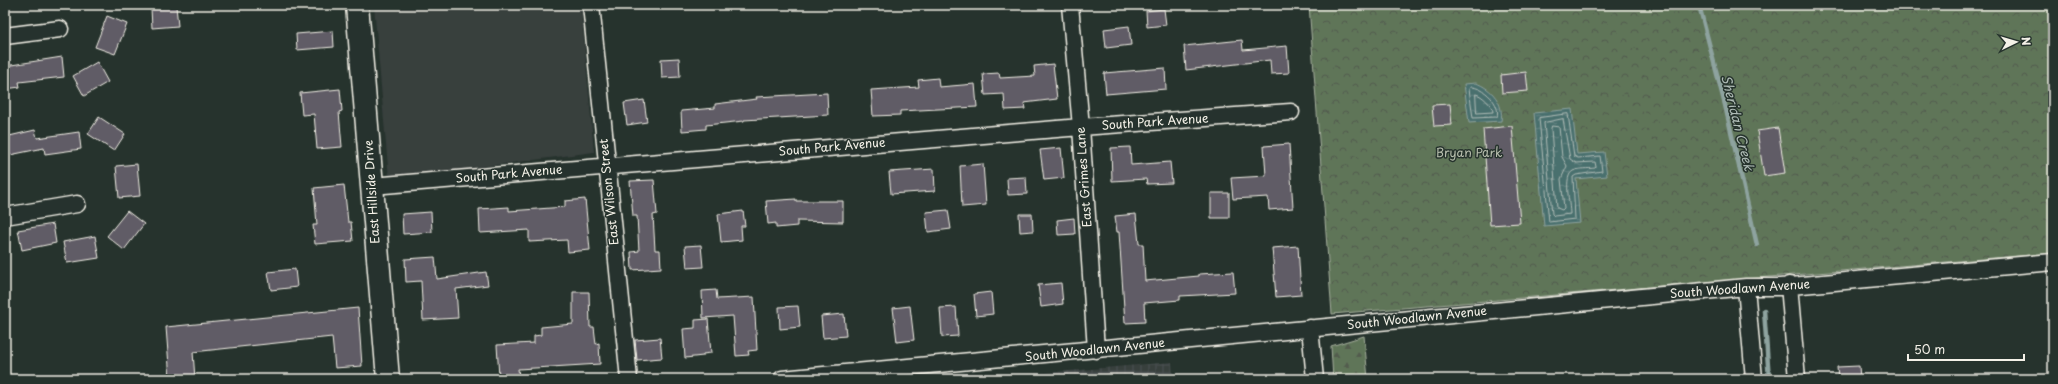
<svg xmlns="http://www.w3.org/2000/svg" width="2058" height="384" font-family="'Playpen Sans',sans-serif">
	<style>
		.built { fill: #383f3e }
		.industrial { fill: url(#industrial-grid) }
		.forest { fill: url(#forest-firs); stroke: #a9b2a0 }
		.park { fill: url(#park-crowns); stroke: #a9b2a0 }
		.water { fill: url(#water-ripples); stroke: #8ea39f }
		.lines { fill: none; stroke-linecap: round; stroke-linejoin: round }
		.shore { stroke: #b0bdb7; stroke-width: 1 }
		.stream { stroke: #8ea39f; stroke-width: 4.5 }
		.building { fill: #615c66; stroke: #f4f1e8 }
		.minor-casing { stroke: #f4f1e8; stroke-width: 19 }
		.secondary-casing { stroke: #f4f1e8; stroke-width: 25 }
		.minor { stroke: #26332d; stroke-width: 16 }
		.secondary { stroke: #26332d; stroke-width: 22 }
		.labels { text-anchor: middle; stroke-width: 3; stroke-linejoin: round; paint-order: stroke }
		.street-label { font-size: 12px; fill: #f4f1e8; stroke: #26332d }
		.park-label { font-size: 12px; fill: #b8bfae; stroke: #26332d }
		.water-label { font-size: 13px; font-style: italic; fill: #b0bdb7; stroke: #26332d }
	</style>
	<defs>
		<pattern id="industrial-grid" width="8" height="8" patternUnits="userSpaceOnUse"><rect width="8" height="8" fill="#383f3e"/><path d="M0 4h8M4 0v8" fill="none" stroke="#4c5251"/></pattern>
		<pattern id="forest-firs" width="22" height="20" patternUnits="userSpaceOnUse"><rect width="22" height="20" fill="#5e7458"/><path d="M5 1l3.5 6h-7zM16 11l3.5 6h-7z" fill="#525c4e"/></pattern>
		<pattern id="park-crowns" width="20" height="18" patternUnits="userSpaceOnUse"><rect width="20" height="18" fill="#5e7458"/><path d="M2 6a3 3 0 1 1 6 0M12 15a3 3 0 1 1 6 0" fill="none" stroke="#525c4e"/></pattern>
		<pattern id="water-ripples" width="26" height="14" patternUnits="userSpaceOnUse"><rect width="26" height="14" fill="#4a6f6e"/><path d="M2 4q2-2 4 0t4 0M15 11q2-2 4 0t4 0" fill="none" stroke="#658483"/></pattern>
	</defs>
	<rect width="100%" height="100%" fill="#26332d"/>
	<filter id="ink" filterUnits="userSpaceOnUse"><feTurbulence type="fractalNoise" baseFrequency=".025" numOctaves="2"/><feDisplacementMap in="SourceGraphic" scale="8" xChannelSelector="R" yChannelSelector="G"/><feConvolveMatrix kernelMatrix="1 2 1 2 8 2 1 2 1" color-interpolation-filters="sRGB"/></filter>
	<g filter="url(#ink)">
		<path class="built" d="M374 5H581L594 152 389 179Z"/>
		<path class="industrial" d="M1172 362 1173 379H978Z"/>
		<path class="forest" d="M1364 336 1368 379H1333L1331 346Z"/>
		<path class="park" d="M1309 5H2053V253L1332 314Z"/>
		<path class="water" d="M1476 83C1492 89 1504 103 1501 121L1469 123 1464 84Z
			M1572 109 1577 154 1604 152 1607 176 1576 179 1580 223 1544 226 1534 113Z"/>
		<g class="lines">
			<path class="shore" d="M1471 87C1484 87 1501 104 1497 117L1473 118 1469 89Z
				M1476 94C1482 95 1493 106 1493 112L1477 113Z
				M1568 114 1574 156 1578 158 1600 156 1602 171 1576 175 1573 177 1575 219 1549 222 1539 118Z
				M1563 119 1570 159 1576 163 1595 162 1596 167 1595 168C1588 169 1579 168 1573 171 1563 176 1570 204 1570 214L1554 216 1552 214 1544 123Z
				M1552 126 1559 127 1562 157 1567 166 1561 179 1564 208 1562 210 1557 208 1551 129Z"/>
			<path class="stream" d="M1699 5 1725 105 1757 245
				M1764 310 1769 379"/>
		</g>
		<path class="building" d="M176 6 178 26 152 28 151 8Z
			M1164 9 1166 25 1147 27 1146 11Z
			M107 16 127 24 115 54 95 47Z
			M1129 26 1131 45 1106 48 1104 29Z
			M333 31 334 47 297 50 296 34Z
			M1242 40 1243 50 1287 46 1289 73 1271 74 1270 60 1186 70 1184 46Z
			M62 57 64 77 19 82 20 87 5 89V66Z
			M679 58 680 77 662 78 661 59Z
			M97 62 108 82 84 96 73 76Z
			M1053 64 1057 99 1024 103 1025 109 1005 110 1004 94 985 95 983 74 999 73 1000 78 1035 76 1034 66Z
			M1165 68 1166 89 1106 94 1104 73Z
			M1526 72 1528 91 1502 93 1501 75Z
			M938 78 939 87 975 84 977 107 900 111V115L873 116 871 90 919 87 918 80Z
			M340 89 342 111 339 112 342 147 317 149 314 114 302 115 300 93Z
			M827 93 828 115 744 120V121L706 125V129L682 131 681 111 715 108V104L757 99 756 97Z
			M644 100 647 122 627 125 624 103Z
			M1450 104 1452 125 1434 126 1432 105Z
			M99 117 125 134 114 151 88 134Z
			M1512 126 1520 223 1490 225 1483 129Z
			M1778 128 1785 173 1764 176 1757 131Z
			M35 130 37 138 79 132 81 149 45 154 44 148 5 156V137Z
			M1289 144 1293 208 1269 210 1268 197 1233 199 1231 178 1266 176 1264 146Z
			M1130 147 1131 165 1170 162 1172 183 1147 184 1146 179 1112 181 1111 148Z
			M1061 148 1064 178 1044 180 1040 150Z
			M137 164 140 196 119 198 116 166Z
			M983 164 986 205 962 207 960 166Z
			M934 169 935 191 891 194 889 172Z
			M1026 177 1027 194 1008 195 1007 178Z
			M654 180 657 214 653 215 655 250H660L661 268 632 270 631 252 639 251 637 216H633L630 181Z
			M344 185 348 222H351L353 241 315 244 313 225H317L314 188Z
			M1211 193H1229V218H1211Z
			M585 199 590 250 568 252 567 240 529 242V230L480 233 479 209 509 207V211L565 207V201Z
			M796 199V201H843V222L797 221V226L776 228V223L768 224 766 201Z
			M948 210 951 229 928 232 926 212Z
			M127 211 144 224 124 250 107 236Z
			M743 211 745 226H741L742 240 721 242 718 214Z
			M431 212 432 232 403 234 402 214Z
			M1019 214H1032L1033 231 1020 232Z
			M1136 214 1139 244H1143L1145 281 1199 276V274L1233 272 1235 293 1180 296V300L1144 303 1145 322 1125 323 1119 232H1117L1115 216Z
			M1074 218 1075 234 1058 235 1057 220Z
			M53 224 56 243 22 250 18 230Z
			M95 236 99 258 67 263 63 242Z
			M701 245 703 267 687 268 685 246Z
			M1298 246 1301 295 1276 297 1272 248Z
			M435 257 437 279 486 272 488 285 456 289 458 318 423 320 421 281 406 282 405 259Z
			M295 269 297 287 271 290 268 272Z
			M1061 283 1063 304 1041 307 1038 285Z
			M716 290 717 299 754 297 757 350 748 351 749 355 736 356 733 316 703 318 702 291Z
			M573 292H589L590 327H594L596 344 599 343 600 364 518 369 519 376 499 377 497 345 534 343V336L541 335V327L573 324Z
			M991 292 993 314 976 316 974 294Z
			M798 306 800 327 780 329 779 307Z
			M910 306 914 340 897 342 893 308Z
			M956 307 958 336 942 337 940 308Z
			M358 308 362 366 335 368 332 337 193 352 195 379H170L166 327Z
			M844 314 846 336 823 338 821 316Z
			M708 319 711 353 703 354V356L685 358 683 329 695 328V320Z
			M660 338 662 358 637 360 635 340Z
			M1859 366 1860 379H1838L1837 367Z"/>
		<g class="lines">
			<g class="minor-casing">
				<path id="minor" d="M591 5 629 379
					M1070 5 1081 127 1096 350
					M5 36 60 29
					M372 186 1081 127 1291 112
					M5 216 77 204
					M1789 285 1797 379
					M1746 287 1754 379
					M1310 328 1315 379
					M782 379 1746 287H1780L2053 262"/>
			</g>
			<g class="secondary-casing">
				<path id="secondary" d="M357 5 388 379"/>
			</g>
			<use href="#minor" class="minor"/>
			<use href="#secondary" class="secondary"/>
		</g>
	</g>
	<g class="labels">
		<g class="street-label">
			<text transform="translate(1155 122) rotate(-4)" y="4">South Park Avenue</text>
			<text transform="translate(832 147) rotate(-5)" y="4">South Park Avenue</text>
			<text transform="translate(509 174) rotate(-5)" y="4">South Park Avenue</text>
			<text transform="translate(1084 177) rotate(-94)" y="4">East Grimes Lane</text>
			<text transform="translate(372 192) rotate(-94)" y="4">East Hillside Drive</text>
			<text transform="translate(609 192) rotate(-96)" y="4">East Wilson Street</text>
			<text transform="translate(1740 289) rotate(-4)" y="4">South Woodlawn Avenue</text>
			<text transform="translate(1417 318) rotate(-6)" y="4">South Woodlawn Avenue</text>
			<text transform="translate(1095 350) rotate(-6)" y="4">South Woodlawn Avenue</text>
		</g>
		<g class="park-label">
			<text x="1469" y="157">Bryan Park</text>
		</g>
		<g class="water-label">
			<text transform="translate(1738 123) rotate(76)" y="5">Sheridan Creek</text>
		</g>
	</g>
	<rect width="2058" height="384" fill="none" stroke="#26332d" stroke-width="20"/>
	<rect x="10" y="10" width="2038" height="364" fill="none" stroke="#f4f1e8" stroke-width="1.5" filter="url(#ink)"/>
	<g transform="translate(2016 42) rotate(85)" stroke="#26332d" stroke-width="3" paint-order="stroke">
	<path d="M0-3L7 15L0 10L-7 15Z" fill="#f4f1e8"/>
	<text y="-6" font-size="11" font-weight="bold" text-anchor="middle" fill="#f4f1e8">N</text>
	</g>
	<path d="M1908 354v6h116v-6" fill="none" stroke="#f4f1e8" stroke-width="2"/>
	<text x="1914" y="354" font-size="12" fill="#f4f1e8" stroke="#26332d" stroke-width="3" paint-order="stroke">50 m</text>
</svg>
